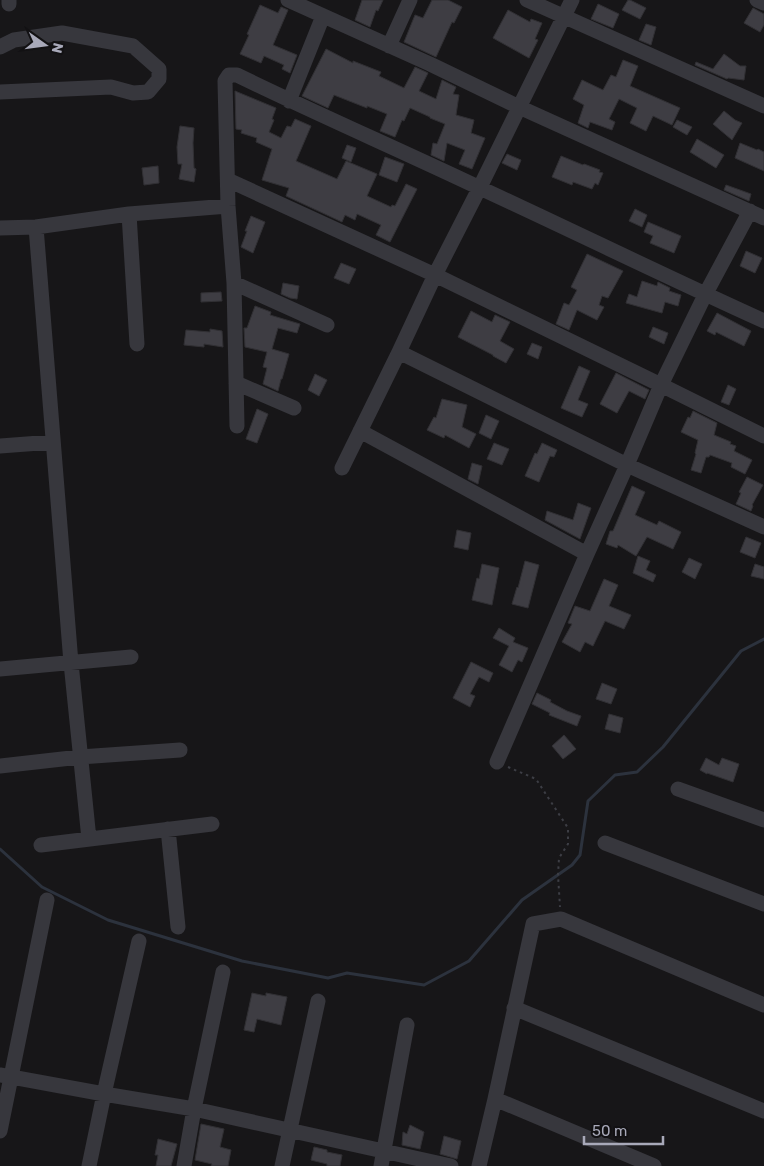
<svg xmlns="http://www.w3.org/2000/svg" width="764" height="1166" font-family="Rubik,sans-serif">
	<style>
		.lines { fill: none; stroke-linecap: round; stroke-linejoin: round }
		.stream { stroke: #2c323d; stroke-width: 3 }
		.building { fill: #3e3d43; stroke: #313034 }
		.path { stroke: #3d3e45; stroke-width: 2; stroke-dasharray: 2.5 4; stroke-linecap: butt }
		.minor { stroke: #37373d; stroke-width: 15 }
	</style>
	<rect width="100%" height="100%" fill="#171618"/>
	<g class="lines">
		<path class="stream" d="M0 849 42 887 108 920 242 961 328 978 347 973 424 985 469 961 522 900 572 865 580 855 588 801 615 775 637 772 663 747 741 651 764 639"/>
	</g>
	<path class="building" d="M362 0H383L378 11 376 10 370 27 355 20Z
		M432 0H448L462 7 454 23 452 22 436 57 404 42 415 15 423 18Z
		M628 0H630L646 8 640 19 622 10Z
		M598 4 619 14 613 28 591 19Z
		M260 5 278 13 281 7 288 10 273 45 297 55 290 73 282 69 284 65 264 56 261 63 240 54 249 35 247 34Z
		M753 8 764 14V25L760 32 744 23Z
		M508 10 530 22 531 19 542 23 535 39 538 40 529 58 493 38Z
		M646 24 656 27 651 45 639 40Z
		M326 49 353 63V61L381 72 379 76 404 88 415 67 426 72 428 73 419 91 436 99 442 80 456 87 453 94 459 95 456 115 474 120 471 133 485 138 472 169 459 164 465 150 447 143 444 161 431 155 433 143 437 144 445 124 430 118V117L410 108 404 121 402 120 395 137 380 131 387 114 367 106V108L334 95 328 108 302 96Z
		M724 54 740 66H746L744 80 728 78 727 79 695 65 696 62 713 69Z
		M623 60 638 66 630 86 680 108 672 125 653 116 646 131 630 123 637 108 619 99 609 119 615 122 612 130 590 122 588 128 578 123 584 105 573 99 582 80 603 90 611 75 616 77Z
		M235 91 276 108 272 119 274 120 269 132 281 138 287 126 291 127 295 119 311 126 296 161 337 179 346 161 377 174 367 196 391 207 392 205 395 206 406 184 417 189 390 242 376 235 381 225 357 214 355 220 345 215 342 222 286 196 289 188 262 180 272 149 256 142 257 138 241 133 242 130 236 129Z
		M724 111 735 120 742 123 732 140 713 124Z
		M677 120 692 127 687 135 673 127Z
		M180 126 194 128 193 143 194 168 196 169 194 182 179 179 182 164H178L177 147Z
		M697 139 724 155 716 168 690 152Z
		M740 143 757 150 758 149 764 152V171L735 158Z
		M347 145 356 148 351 162 342 158Z
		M507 154 521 160 517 170 502 163Z
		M561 156 583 165 584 164 600 170 599 172 603 173 598 185 595 183 592 189 573 182 572 185 552 177Z
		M385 157 404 164 397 182 379 175Z
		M158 166 159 183 144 185 142 168Z
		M726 185 751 194 749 201 724 190Z
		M635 209 647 215 642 227 629 221Z
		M251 216 265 222 253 253 241 247 247 231H245Z
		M648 222 681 236 674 253 650 243 653 236 644 232Z
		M746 251 762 258 755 273 740 266Z
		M587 254 623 271 608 298 602 296 599 305 604 307 597 320 577 310 569 330 556 324 564 303 569 305 577 290 571 287Z
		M341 263 356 269 349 284 334 278Z
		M642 281 657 286 658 282 670 288 669 291 681 295 678 306 665 302 662 313 626 303 629 294 637 297Z
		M283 283 299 286 297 299 290 298 281 294Z
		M221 292 222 301 201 302V293Z
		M255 306 271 312 270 315 300 324 297 333 278 328 272 349 289 354 282 379H281L278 391 263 384 267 368 263 367 267 352 245 347 244 328H247Z
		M471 311 492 322 495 315 510 322 500 341 514 349 506 363 493 356V355L458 337Z
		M717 313 751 331 744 346 716 332 715 335 707 331Z
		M653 327 668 333 664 344 649 337Z
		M210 329 222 331 223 347 204 344V347L184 345 186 330 210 332Z
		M532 343 542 347 538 359 527 354Z
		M579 366 590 371 578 400 588 404 582 417 561 408Z
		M616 373 649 390 645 399 629 391 617 413 600 404Z
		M315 374 327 380 319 396 308 390Z
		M728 385 736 389 729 405 721 402Z
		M442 399 467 405 462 427 476 434 469 448 445 435 444 438 427 430 434 417 436 418Z
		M257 409 268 414 257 443 246 439Z
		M693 411 717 423 714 435 731 442 730 444 736 446 734 451 752 460 745 474 731 467 732 463 710 455 709 457H706L701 473 691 470 696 454 695 453 698 440 681 432 688 417 690 418Z
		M486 415 499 421 491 439 479 433Z
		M494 443 509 449 502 465 487 459Z
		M542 443 557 450 554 457 550 456 539 482 525 476 535 453 537 454Z
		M472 463 482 466 478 484 468 479Z
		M747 477 763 485 752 505 753 506 751 511 736 504 741 493 739 492Z
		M632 486 645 492 635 515 657 525 659 521 681 532 673 549 647 537 636 556 618 545 617 548 606 544 610 531H613Z
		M578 503 591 508 580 539 545 520 547 511 573 520Z
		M457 530 471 533 468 550 454 547Z
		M746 537 761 543 755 558 740 552Z
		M638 556 650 561 646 570 656 575 653 582 633 573Z
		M689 558 702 564 695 579 682 572Z
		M525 561 539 565 528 608 512 604 517 587 518 588Z
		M482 564 499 568 492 605 472 600 477 578 479 579Z
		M755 564 764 567V579L751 576Z
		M604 579 618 585 609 606 631 615 624 629 605 621 593 646 585 642 580 652 562 642 572 624 568 623 575 606 590 611Z
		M499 628 515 638 513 642 528 648 522 662 518 660 512 672 499 665 509 646 493 638Z
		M471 662 493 673 489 682 479 677 470 694 475 696 470 707 453 698Z
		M602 683 617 689 611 704 596 699Z
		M537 693 551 700 550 702 567 711 581 716 577 726 549 715 550 713 532 704Z
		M609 714 623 718 620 733 605 729Z
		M564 735 576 749 563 759 552 746Z
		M706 758 719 765 722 758 739 764 733 782 707 773V774L700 770Z
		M252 993 266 996V993L287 997 281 1025 257 1019 254 1032 244 1030Z
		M201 1124 224 1129 220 1147 231 1150 228 1166H211L212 1164 195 1160Z
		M410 1125 424 1132 420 1149 402 1145 403 1132 407 1134Z
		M444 1136 461 1141 457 1159 440 1154Z
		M158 1139 177 1144 171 1166H156L158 1155H155Z
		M314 1147 327 1150V1152L342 1155 340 1166H327V1164L311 1160Z"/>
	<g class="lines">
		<path class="path" d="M508 767 536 779 568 828V844L559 858 558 875 560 907"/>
		<path class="minor" d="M9 0V4
			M288 0 430 64 519 107 764 218
			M527 0 764 106
			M757 0 764 3
			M389 46 410 0
			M0 47 14 40 62 33 133 46 159 69V79L148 92 133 93 111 87 0 92
			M289 101 323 16
			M228 180 435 275 661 385 764 436
			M129 214 137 344
			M36 227 71 663 89 839
			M0 228 36 227 129 214 228 206
			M234 283 327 325
			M399 352 627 465 764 527
			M236 383 294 408
			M237 426 234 283 228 206 225 81 229 75H237C317 114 400 150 480 188 575 232 669 278 764 321
			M360 431 587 554
			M0 446 53 442
			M342 468 399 352 435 275 480 187 572 0
			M0 669 131 657
			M497 762 587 554 627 465 661 385 705 295 750 211
			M0 766 80 757 180 750
			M678 789 764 820
			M168 829 178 927
			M605 843 764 904
			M41 845 212 824
			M514 1008 764 1111
			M0 1075 104 1094 194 1109 451 1166
			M495 1099 654 1166
			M0 1131 47 900
			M89 1166 104 1094 139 941
			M184 1166 194 1109 223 972
			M282 1166 318 1001
			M381 1166 407 1025
			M479 1166 495 1099 533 924 561 919 764 1005"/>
	</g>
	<g transform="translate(45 45) rotate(104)" stroke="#121113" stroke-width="4" paint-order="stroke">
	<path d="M0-4L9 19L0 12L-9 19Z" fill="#a8a9b9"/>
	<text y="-8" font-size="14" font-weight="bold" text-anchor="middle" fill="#a8a9b9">N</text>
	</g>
	<path d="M584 1136v8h79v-8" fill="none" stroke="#a8a9b9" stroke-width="2.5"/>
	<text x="592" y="1136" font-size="15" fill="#a8a9b9" stroke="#121113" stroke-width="4" paint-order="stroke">50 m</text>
</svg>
